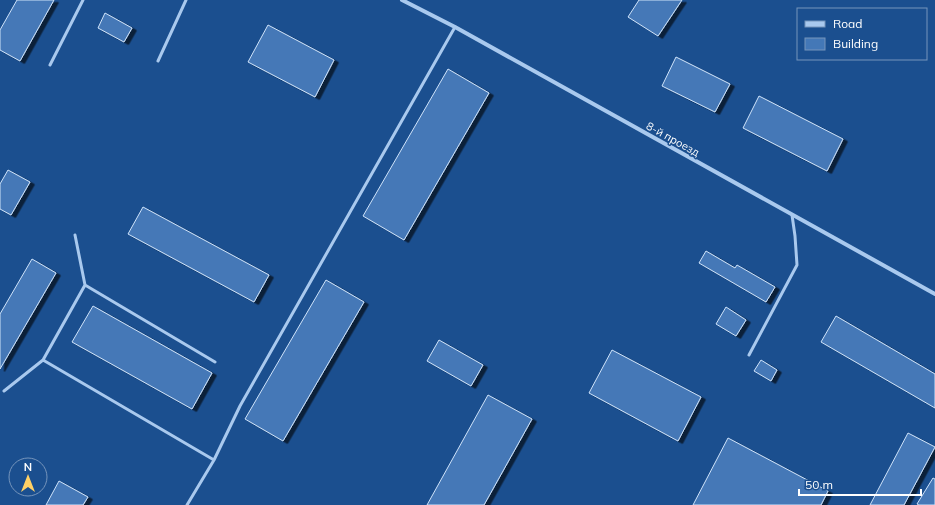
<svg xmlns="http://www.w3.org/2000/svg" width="935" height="505" font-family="Mulish,sans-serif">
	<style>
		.building { fill: #4478b7; stroke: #cfe3fa; filter: url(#shadow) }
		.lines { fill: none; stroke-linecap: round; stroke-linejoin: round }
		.service { stroke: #a9c9ee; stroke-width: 3 }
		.minor { stroke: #a9c9ee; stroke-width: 4 }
		.labels { text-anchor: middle; stroke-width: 3; stroke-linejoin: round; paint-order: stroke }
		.street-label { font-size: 11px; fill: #fff; stroke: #1b4f8f }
	</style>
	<defs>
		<filter id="shadow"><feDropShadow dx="4.5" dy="2.5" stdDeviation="0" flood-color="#0009"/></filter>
	</defs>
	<rect width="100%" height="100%" fill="#1b4f8f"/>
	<path class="building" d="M17 0H54L20 61 0 50V30Z
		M639 0H682L658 36 628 17Z
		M105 13 132 28 124 42 98 28Z
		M268 25 334 60 315 97 248 62Z
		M676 57 730 84 715 112 662 86Z
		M448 69 489 93 404 240 363 216Z
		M759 96 843 139 827 171 743 128Z
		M8 170 30 182 11 215 0 209V184Z
		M143 207 269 275 254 302 128 234Z
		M706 251 735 268 737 265 775 287 766 302 699 263Z
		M32 259 56 273 0 369V314Z
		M326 280 364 302 283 441 245 419Z
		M93 306 212 373 192 409 72 342Z
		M726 307 746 320 736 336 716 324Z
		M836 316 935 374V408L821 342Z
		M439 340 483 365 471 386 427 361Z
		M612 350 701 397 678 441 589 393Z
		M761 360 777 370 771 381 754 371Z
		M488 395 532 419 484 505H427Z
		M908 433 935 447 904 505H870Z
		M728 438 828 491 821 505H693Z
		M933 478 935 479V505H919L917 504Z
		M59 481 88 497 83 505H46Z"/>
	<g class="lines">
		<path class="service" d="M158 61 186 0
			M50 65 83 0
			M75 235 85 285
			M749 355 797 265 795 236 792 215
			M4 391 43 360
			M214 460 43 360 85 285 215 362
			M187 505 214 460 240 406 455 27"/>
		<path class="minor" d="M402 0 455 27 935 294"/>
	</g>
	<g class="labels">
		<g class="street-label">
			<text transform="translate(673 139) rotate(29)" y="4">8-й проезд</text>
		</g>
	</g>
	<rect x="797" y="8" width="130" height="52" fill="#1b4f8f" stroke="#7695bc"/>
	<rect x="805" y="21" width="20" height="6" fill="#a9c9ee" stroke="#7695bc"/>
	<text x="833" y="28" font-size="12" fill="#ffffff">Road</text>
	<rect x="805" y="38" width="20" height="12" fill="#4478b7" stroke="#7695bc"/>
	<text x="833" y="48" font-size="12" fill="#ffffff">Building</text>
	<g transform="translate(28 477)"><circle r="19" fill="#1b4f8f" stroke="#7695bc"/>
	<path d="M0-3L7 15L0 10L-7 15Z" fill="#ffd166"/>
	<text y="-6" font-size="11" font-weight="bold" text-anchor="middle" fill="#ffffff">N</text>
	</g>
	<path d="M799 489v6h122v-6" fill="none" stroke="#ffffff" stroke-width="2"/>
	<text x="805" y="489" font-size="12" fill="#ffffff" stroke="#1b4f8f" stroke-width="3" paint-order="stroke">50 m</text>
</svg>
